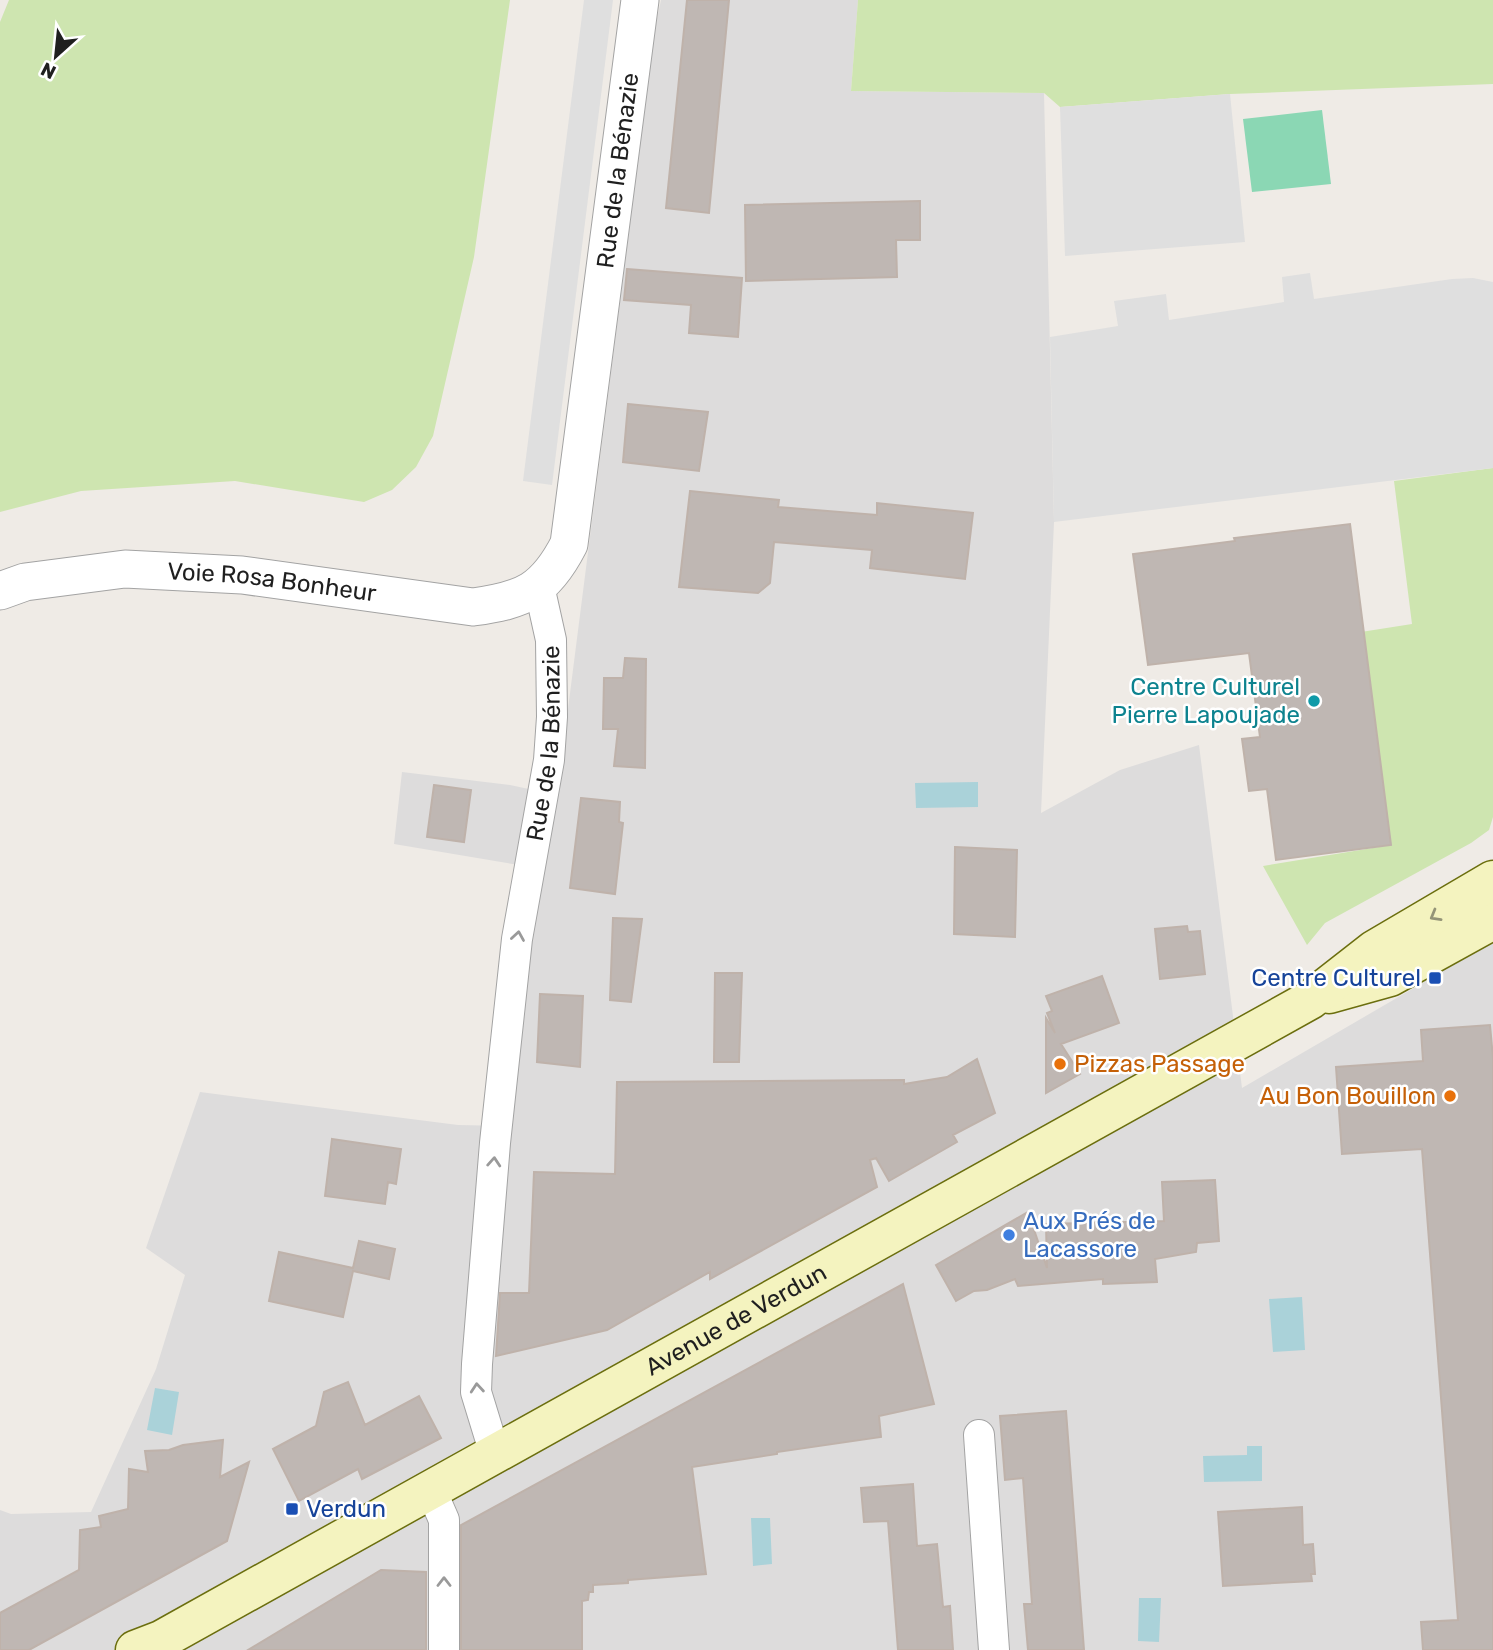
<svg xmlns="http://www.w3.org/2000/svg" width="1493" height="1650" font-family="Rubik,sans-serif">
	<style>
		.residential { fill: #dddcdc }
		.grass { fill: #cee5b0 }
		.pitch { fill: #8bd7b4 }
		.parking { fill: #dfdfdf }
		.water { fill: #aad2d9 }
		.building { fill: #bfb7b3; stroke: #bfb2aa; stroke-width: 2 }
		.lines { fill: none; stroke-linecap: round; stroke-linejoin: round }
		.minor-casing { stroke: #a3a3a3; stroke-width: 32 }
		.tertiary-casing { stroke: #a3a3a3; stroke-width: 39 }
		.secondary-casing { stroke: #6b6e0e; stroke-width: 41 }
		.minor { stroke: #fff; stroke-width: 30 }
		.tertiary { stroke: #fff; stroke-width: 37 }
		.secondary { stroke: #f4f3bf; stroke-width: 38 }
		.oneway { stroke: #949477 }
		.oneway2 { stroke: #9a9a9a }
		.culture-dot { fill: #0f9aa8; stroke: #fff; stroke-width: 2.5 }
		.transit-dot { fill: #1a4fb4; stroke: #fff; stroke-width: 2.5 }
		.food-dot { fill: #e8710a; stroke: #fff; stroke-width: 2.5 }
		.shop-dot { fill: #3f7fe0; stroke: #fff; stroke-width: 2.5 }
		.labels { text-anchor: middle; stroke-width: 5; stroke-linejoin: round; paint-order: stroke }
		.street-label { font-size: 24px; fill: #1f1f1f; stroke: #fff }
		.culture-label { font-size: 24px; fill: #0d838f; stroke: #fff; text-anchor: end }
		.transit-label { font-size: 24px; fill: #164399; stroke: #fff; text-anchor: end }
		.food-label { font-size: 24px; fill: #c56008; stroke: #fff; text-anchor: start }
		.shop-label { font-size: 24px; fill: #366cbe; stroke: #fff; text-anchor: start }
	</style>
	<rect width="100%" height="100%" fill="#efebe6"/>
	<path class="residential" d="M661 0H858L851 91 1044 93 1054 522 1041 813 1120 770 1199 745 1242 1088 1493 942V1650H0V1510L11 1514 91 1512 156 1369 185 1275 146 1248 200 1092 458 1125 507 1126 542 869 394 844 402 772 510 785 557 795 655 28Z"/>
	<path class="grass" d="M9 0H510L474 257 433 436 416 467 392 490 364 502 235 481 81 491 0 512V22Z
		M858 0H1493V84L1230 94 1060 107 1044 93 851 91Z
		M1493 468V817L1489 830 1471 843 1325 923 1307 945 1263 866 1391 845 1361 632 1412 624 1394 481Z"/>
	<path class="pitch" d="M1322 110 1331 184 1252 192 1243 119Z"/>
	<path class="parking" d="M584 0H613L552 485 523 481Z
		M1230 94 1245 242 1065 256 1060 107Z
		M1310 273 1314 299 1452 279 1473 278 1493 282V468L1054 522 1050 337 1118 326 1114 301 1166 294 1169 320 1284 302 1282 277Z"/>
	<path class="water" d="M978 782V807L916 808 915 783Z
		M1302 1297 1305 1350 1273 1352 1269 1299Z
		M155 1388 179 1392 172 1435 147 1430Z
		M1247 1446H1262V1481L1204 1482 1203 1456 1247 1455Z
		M751 1518H770L772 1564 753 1566Z
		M1139 1598H1161L1159 1642 1138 1641Z"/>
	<path class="building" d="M687 0H729L709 213 666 208Z
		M920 201V240H896L897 277 746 281 745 205Z
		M627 269 742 278 738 337 689 333 691 305 624 300Z
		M628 404 708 412 699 471 623 462Z
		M690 491 779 500 778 507 877 515V503L973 513 965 579 870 568 872 550 774 542 770 583 758 593 679 587Z
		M1350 524 1391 845 1276 860 1267 789 1249 791 1242 739 1260 737 1249 653 1148 665 1133 554 1235 541 1234 538Z
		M625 658 646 659 645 768 614 766 618 729H603L604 678H623Z
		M434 785 471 790 464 842 427 837Z
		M581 798 620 802 619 822 623 823 615 894 570 888Z
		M955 847 1017 850 1015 937 954 934Z
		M613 918 642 919 631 1002 610 1000Z
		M1187 926 1188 932 1200 931 1205 974 1160 979 1155 929Z
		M715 973H742L739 1062H714Z
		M1102 976 1119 1023 1061 1044 1080 1074 1046 1093V1018L1055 1033 1047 1013 1052 1011 1046 996Z
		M540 994 583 996 580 1067 537 1062Z
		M1490 1025 1493 1058V1650H1423L1421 1622 1458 1620 1422 1149 1342 1154 1336 1067 1423 1061 1421 1030Z
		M977 1059 995 1113 953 1135 957 1142 889 1181 876 1158 870 1160 877 1187 710 1279V1272L607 1330 496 1356 500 1293H529L534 1172 615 1174 617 1082 904 1080V1084L947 1077Z
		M332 1139 401 1149 396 1184 388 1182 385 1204 325 1196Z
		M1215 1180 1219 1241 1197 1243 1196 1252 1155 1259 1157 1282 1103 1284V1279L1018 1286 1015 1279 987 1290 974 1291 956 1301 936 1265 1028 1212 1047 1268 1046 1224 1164 1221 1162 1182Z
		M359 1241 395 1249 389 1279 353 1271 343 1317 269 1301 279 1252 353 1268Z
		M903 1284 934 1404 879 1416 881 1437 777 1452V1454L692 1467 706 1574 628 1580V1583L593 1585V1592H589L588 1600 582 1601V1650H461V1525Z
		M348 1382 365 1425 419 1396 441 1438 362 1479 358 1469 299 1501 273 1449 316 1426 324 1392Z
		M1066 1411 1084 1650H1028L1024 1604H1032L1023 1478 1005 1480 1000 1416Z
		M223 1440 220 1477 249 1462 227 1541 29 1650H0V1613L79 1570 80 1530 101 1527 99 1516 128 1509 129 1469 148 1472 145 1451 169 1450 183 1445Z
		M913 1484 917 1546 937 1544 943 1607 950 1606 953 1650H898L888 1521 864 1522 861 1488Z
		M1302 1507 1303 1545 1313 1544 1315 1574H1311L1312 1581 1223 1586 1218 1512Z
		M381 1570 426 1572V1650H248Z"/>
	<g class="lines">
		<g class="minor-casing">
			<g id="minor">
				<path d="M979 1435 994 1650"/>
				<path id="s1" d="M495 1454 476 1392 477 1364 495 1143 517 939 549 760 552 717 551 640 539 586"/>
				<path d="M431 1490 444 1520V1650"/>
			</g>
		</g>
		<g class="tertiary-casing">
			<g id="tertiary">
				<path id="s2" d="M0 591 25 582 125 569 242 575 473 607C524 600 545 591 569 544L640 0"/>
			</g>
		</g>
		<g class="secondary-casing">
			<g id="secondary">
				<path d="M1329 994 1390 977 1493 920"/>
				<path id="s3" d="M135 1650 161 1640 1310 1000 1374 950 1493 880"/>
			</g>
		</g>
		<use href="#minor" class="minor"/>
		<use href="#tertiary" class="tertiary"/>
		<use href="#secondary" class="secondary"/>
	</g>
	<defs><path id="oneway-chevron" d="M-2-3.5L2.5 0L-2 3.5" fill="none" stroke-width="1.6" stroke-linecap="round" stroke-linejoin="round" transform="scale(1.75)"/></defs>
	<use class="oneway" href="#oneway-chevron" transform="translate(1435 916) rotate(150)"/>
	<g class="oneway2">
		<use href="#oneway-chevron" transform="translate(518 936) rotate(-81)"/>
		<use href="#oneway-chevron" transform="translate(494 1162) rotate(-86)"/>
		<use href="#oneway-chevron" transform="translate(477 1388) rotate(-95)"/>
		<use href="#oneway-chevron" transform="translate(444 1582) rotate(-90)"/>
	</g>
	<circle class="culture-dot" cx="1314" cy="701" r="7"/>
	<g class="transit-dot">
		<rect x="1428" y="971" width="14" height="14" rx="3.5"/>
		<rect x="285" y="1502" width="14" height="14" rx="3.5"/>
	</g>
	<g class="food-dot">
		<circle cx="1060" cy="1064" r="7"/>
		<circle cx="1450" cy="1096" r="7"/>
	</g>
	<circle class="shop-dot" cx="1009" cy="1235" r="7"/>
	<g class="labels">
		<g class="street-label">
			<text dy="8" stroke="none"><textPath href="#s2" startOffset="976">Rue de la Bénazie</textPath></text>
			<text dy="8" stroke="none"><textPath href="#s2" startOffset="275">Voie Rosa Bonheur</textPath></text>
			<text dy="8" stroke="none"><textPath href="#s1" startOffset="718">Rue de la Bénazie</textPath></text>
			<text dy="8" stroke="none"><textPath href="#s3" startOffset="686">Avenue de Verdun</textPath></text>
		</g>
		<g class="culture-label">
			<text x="1300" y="695">Centre Culturel<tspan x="1300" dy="28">Pierre Lapoujade</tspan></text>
		</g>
		<g class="transit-label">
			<text x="1421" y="986">Centre Culturel</text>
			<text x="306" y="1517" text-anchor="start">Verdun</text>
		</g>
		<g class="food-label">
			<text x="1074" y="1072">Pizzas Passage</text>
			<text x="1436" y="1104" text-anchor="end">Au Bon Bouillon</text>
		</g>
		<g class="shop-label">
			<text x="1023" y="1229">Aux Prés de<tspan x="1023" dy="28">Lacassore</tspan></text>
		</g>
	</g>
	<g transform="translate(56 56) rotate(207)" stroke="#ffffff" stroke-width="5" paint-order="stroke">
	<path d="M0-5L12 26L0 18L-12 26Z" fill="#1f1f1f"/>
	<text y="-10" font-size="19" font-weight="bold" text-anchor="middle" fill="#1f1f1f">N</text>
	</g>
</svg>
